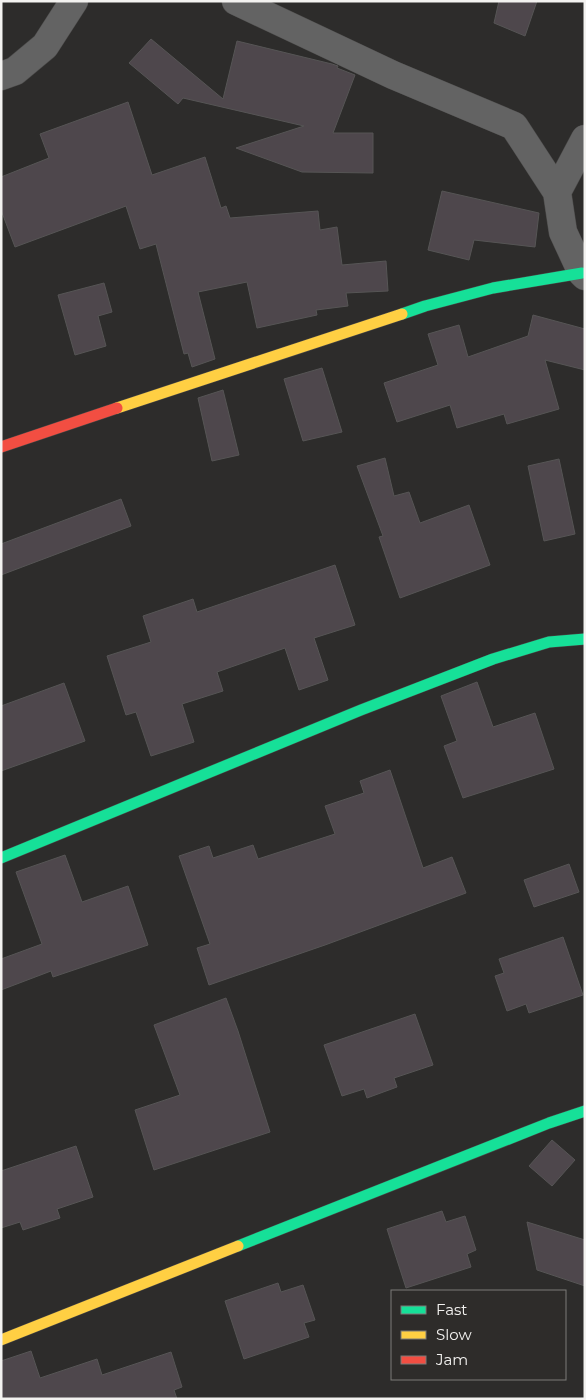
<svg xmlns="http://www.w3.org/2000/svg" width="586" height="1400" font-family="Montserrat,sans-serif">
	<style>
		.building { fill: #4e474c; stroke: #565555 }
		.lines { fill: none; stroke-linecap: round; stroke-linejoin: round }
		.street-casing { stroke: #494847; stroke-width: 29 }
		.fast-casing { stroke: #494847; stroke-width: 12 }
		.slow-casing { stroke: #494847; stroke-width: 12 }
		.jam-casing { stroke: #494847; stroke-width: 12 }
		.street { stroke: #636363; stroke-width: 28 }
		.fast { stroke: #16e098; stroke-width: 11 }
		.slow { stroke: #ffcf43; stroke-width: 11 }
		.jam { stroke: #f24e42; stroke-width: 11 }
	</style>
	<rect width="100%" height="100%" fill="#2d2c2b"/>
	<path class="building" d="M499 1H537L525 36 494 23Z
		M151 39 223 99 237 41 332 64 338 66 337 68 355 75 333 133H373V173L302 172 236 148 304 126 183 98 178 104 129 63Z
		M128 102 152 175 205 157 221 208 226 206 230 218 318 211 320 230 337 227 342 265 386 261 388 291 346 293 348 306 316 310 317 315 257 328 247 282 198 292 215 359 192 367 188 353 184 354 156 244 140 249 126 206 15 247 1 210V177L49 158 40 134Z
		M442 191 539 213 535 247 474 240 469 260 428 250Z
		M104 283 112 312 98 316 106 346 75 355 58 295Z
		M533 315 585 329V370L545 360 559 409 507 424 504 414 457 428 450 405 397 422 384 383 438 365 428 334 459 325 468 357 528 336Z
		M322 368 342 432 303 441 284 379Z
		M223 390 239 455 212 461 198 398Z
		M385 458 394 496 409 492 420 523 469 505 490 565 400 598 379 537 383 536 357 466Z
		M559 459 575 534 544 541 528 466Z
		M121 499 131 526 1 575V544Z
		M335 565 355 625 314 638 328 680 299 690 285 648 217 672 223 691 182 704 194 742 151 756 136 712 126 715 107 656 151 642 143 616 193 599 197 612Z
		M477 682 493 727 535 713 554 769 463 798 444 746 457 741 441 696Z
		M64 683 85 741 1 771V706Z
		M390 770 423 868 452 857 466 893 325 945 209 985 197 948 210 944 179 856 209 846 213 858 253 845 258 859 335 834 325 806 364 793 360 781Z
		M65 855 82 902 128 886 148 945 53 977 51 971 1 990V959L42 944 16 872Z
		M569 864 579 892 534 907 524 880Z
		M563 937 583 995 529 1013 526 1004 507 1011 495 976 504 973 499 959Z
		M226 998 238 1031 270 1132 154 1170 135 1110 180 1095 154 1025Z
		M415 1014 433 1065 394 1078 397 1087 367 1098 364 1089 342 1096 324 1045Z
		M552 1140 575 1160 552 1186 529 1166Z
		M76 1146 93 1197 57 1209 60 1218 23 1230 20 1222 1 1228V1171Z
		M442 1211 446 1222 465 1216 476 1250 467 1254 471 1267 406 1288 387 1229Z
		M527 1222 585 1240V1286L537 1270Z
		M278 1283 281 1292 303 1285 315 1320 304 1323 309 1337 244 1359 225 1301Z
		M31 1351 40 1378 97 1359 102 1375 171 1352 182 1387 174 1390 177 1399H1V1361Z"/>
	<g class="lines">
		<g class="street-casing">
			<path id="street" d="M236 1 393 75 514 126 557 192
				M1 76 15 71 45 46 74 1
				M585 139 557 192 563 232 582 273 585 276"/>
		</g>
		<g class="fast-casing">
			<path id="fast" d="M402 314 425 306 493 288 582 273
				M1 858 361 710 493 659 549 642 585 639
				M238 1246 549 1123 585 1111"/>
		</g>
		<g class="slow-casing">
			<path id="slow" d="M117 408 402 314
				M1 1340 238 1246"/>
		</g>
		<g class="jam-casing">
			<path id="jam" d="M1 447 117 408"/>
		</g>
		<use href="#street" class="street"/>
		<use href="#fast" class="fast"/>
		<use href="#slow" class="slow"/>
		<use href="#jam" class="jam"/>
	</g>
	<rect width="586" height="1400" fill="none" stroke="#f3f2f0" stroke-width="5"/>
	<rect x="391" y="1290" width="175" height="90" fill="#2e2c2a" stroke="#7d7b79"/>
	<rect x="401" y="1306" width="25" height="8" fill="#16e098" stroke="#7d7b79"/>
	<text x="436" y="1315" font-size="15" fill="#f3f2f0">Fast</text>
	<rect x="401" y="1331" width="25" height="8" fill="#ffcf43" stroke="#7d7b79"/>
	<text x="436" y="1340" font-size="15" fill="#f3f2f0">Slow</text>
	<rect x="401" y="1356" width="25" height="8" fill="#f24e42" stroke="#7d7b79"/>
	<text x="436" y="1365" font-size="15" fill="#f3f2f0">Jam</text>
</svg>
